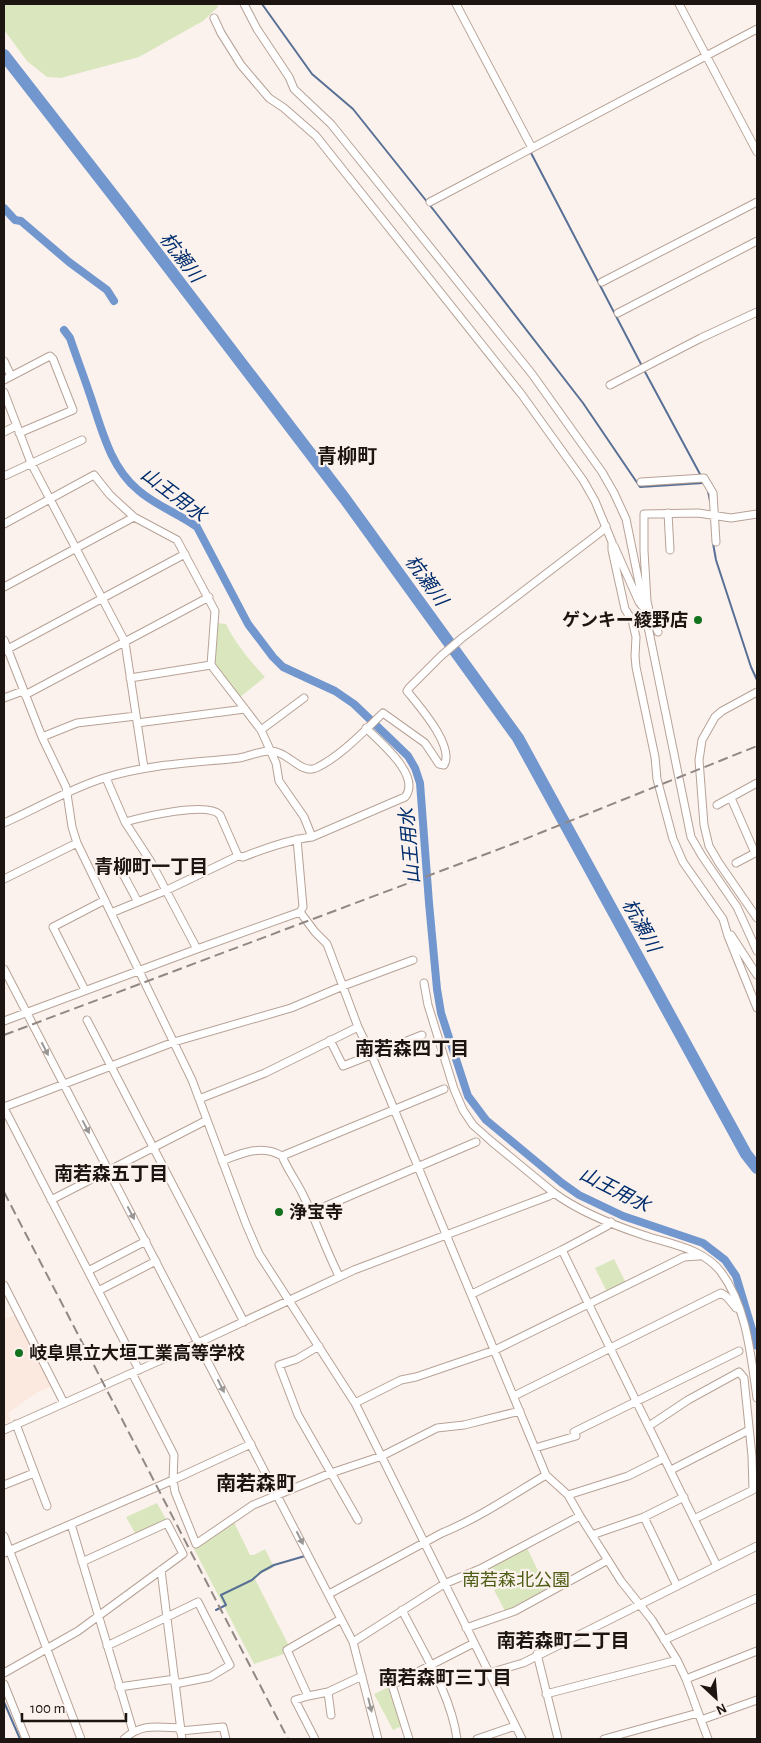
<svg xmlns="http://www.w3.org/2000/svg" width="761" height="1743" font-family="'Alegreya Sans','Noto Sans JP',sans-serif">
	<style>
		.built { fill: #fbe8de }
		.green { fill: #dae7be }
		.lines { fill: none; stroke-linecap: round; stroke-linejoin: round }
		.stream { stroke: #587095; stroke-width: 2 }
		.canal { stroke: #7297ce; stroke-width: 8 }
		.river { stroke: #7297ce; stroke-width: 12 }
		.street-casing { stroke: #b7a296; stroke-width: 9 }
		.street { stroke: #fff; stroke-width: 7 }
		.rail { stroke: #918884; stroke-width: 2; stroke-dasharray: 10 5; stroke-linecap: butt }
		.oneway { fill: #999694 }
		.poi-dot { fill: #127220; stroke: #fcf2ed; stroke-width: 2 }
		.labels { text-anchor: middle; stroke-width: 4.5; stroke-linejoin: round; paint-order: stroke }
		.poi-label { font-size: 18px; font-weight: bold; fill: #1d1511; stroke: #fcf2ed; text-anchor: start }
		.park-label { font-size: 18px; fill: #4d5d14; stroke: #fcf2ed }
		.water-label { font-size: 19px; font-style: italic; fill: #002d6d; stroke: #fcf2ed }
		.neighbourhood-label { font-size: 19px; font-weight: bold; fill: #1d1511; stroke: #fcf2ed }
		.quarter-label { font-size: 20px; font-weight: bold; fill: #1d1511; stroke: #fcf2ed }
	</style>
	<rect width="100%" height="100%" fill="#fcf2ed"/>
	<path class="built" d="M15 1315 52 1386 36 1393 8 1413 11 1421 4 1424V1320Z"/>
	<path class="green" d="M4 4H217L218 7 203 21 139 57 61 78 47 77 27 61 4 30Z
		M217 623 226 624C236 644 249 660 265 677L239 698 213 665Z
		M614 1259 626 1283 607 1292 595 1268Z
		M157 1503 167 1521 136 1535 126 1517Z
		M234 1522 250 1555H254L265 1549 274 1567 262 1573 255 1579 289 1646 284 1649V1654L254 1664 194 1549Z
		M527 1548 547 1589 505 1611 484 1571Z
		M389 1687 402 1726 393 1730 374 1694Z"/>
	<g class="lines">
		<path class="stream" d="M262 4 312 74 353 109 436 213 583 403 640 487 703 483
			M530 151 642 366
			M644 370 701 476
			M708 491 710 501
			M713 543 716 560 751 667 757 680
			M216 1610 226 1605 221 1595 252 1580 261 1572 274 1565 305 1556
			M4 1702 20 1739"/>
		<path class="canal" d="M4 208 15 220 21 221 69 262 107 290 114 301
			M64 330 70 338C76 356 83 374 89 392 101 426 109 466 138 490 156 506 178 513 197 527L248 624 273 657 283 667 335 691 354 704 408 756 415 768 420 783 429 903 437 989 441 1013 468 1096 486 1120 562 1183 579 1195 623 1216 703 1243 725 1260 736 1276 757 1346"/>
		<path class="river" d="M4 55 123 208 345 499 518 738 746 1154 757 1168"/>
		<g class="street-casing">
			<path id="street" d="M244 4 257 29 289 77 294 89 331 124 532 374 602 472 614 493 626 519 691 837 702 856 737 907 757 951
				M456 4 532 148
				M679 4 757 152
				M214 18 221 33 241 65 269 98 284 108 316 136 522 395 583 480 595 501 612 542V550L625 609 632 620 636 637 635 656 636 667 655 757 657 779 673 839 683 862 723 919 728 936 757 1008
				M430 202 757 29
				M602 282 757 202
				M618 313 757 241
				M4 361 11 376
				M4 380 50 356 53 359 73 410 19 433
				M610 385 701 338 757 312
				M4 392 31 463 125 642 144 768
				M4 432 16 426
				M4 476 82 440
				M641 482 704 478 713 493 716 542
				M668 513 670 550
				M4 524 94 475 110 495 134 517 177 540 215 611 211 665 261 730 276 763 279 781 304 817 312 837
				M614 546 639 602 642 606
				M4 587 134 517
				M658 632 649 610 647 601 644 551V514L698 513 731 518 757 514
				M4 640 42 737 66 787 72 827 77 843 192 1080 246 1224 259 1254 355 1403 522 1739
				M4 651 185 554
				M130 678 211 665
				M757 692 722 711 715 717 702 740 699 760 704 825 709 846 719 863 757 918
				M25 695 209 597
				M4 698 23 691
				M137 723 245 709
				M261 730 304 698
				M42 737 77 723 136 716
				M106 778 125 822 151 862 197 949
				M731 798 755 853
				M717 805 757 783
				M4 823C38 808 69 789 104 778 148 764 194 763 239 758 249 756 258 752 268 751 287 749 300 775 316 768 340 757 364 731 383 713L425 743 439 764 444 765C455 746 419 706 407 691L409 688 441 656 462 638 602 531 606 526
				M297 839 303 907 300 912
				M238 856 243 857C266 848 288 840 312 837L405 797C422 776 380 742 366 728
				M736 863 757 852
				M123 874 138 902
				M4 879 77 843
				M300 912 315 932 327 944 358 1027 372 1056 546 1475 568 1495 580 1516 621 1581 652 1620 677 1660 686 1679 708 1739
				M111 913 167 890 238 856 220 815C208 801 143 817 125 822
				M731 935 757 975
				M4 969 353 1642 378 1739
				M424 983 428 1005 454 1089 463 1110 473 1125 491 1141 554 1193
				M85 990 53 927 105 900
				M87 1020 244 1322
				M4 1021 197 949 300 912
				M330 1040 343 1066 422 1035
				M199 1099 265 1073 358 1027
				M4 1107 174 1042 291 1008 343 986 413 960
				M4 1108 139 1370
				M282 1156C288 1171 298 1183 304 1197 317 1223 326 1250 339 1276
				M222 1161C242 1153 262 1144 282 1156L444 1089
				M51 1200 207 1120
				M312 1212 476 1142
				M562 1250 607 1226 611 1222
				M88 1271 146 1241
				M4 1285 64 1403
				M98 1291 156 1261
				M472 1294 562 1250 717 1566
				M319 1346 297 1359 279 1365 298 1415 358 1520
				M132 1373 174 1455 173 1480 175 1492 196 1544 253 1505 331 1473 382 1456 437 1428 464 1425 520 1411
				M514 1396 721 1293 727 1297 736 1308
				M355 1403 401 1380 416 1377 495 1350 684 1257 699 1256
				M16 1424 47 1506
				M649 1426 688 1400 739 1372 744 1378 752 1456 753 1490 694 1519
				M4 1430 170 1356 354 1270 549 1196 554 1193C580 1212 613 1225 643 1235 669 1244 703 1248 721 1272 747 1307 751 1357 757 1398
				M535 1448 576 1436 574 1432 739 1351
				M671 1470 749 1430
				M4 1485 34 1473
				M568 1495 628 1476 664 1458
				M644 1517 677 1586
				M71 1524 133 1731
				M592 1535 644 1517 684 1497
				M4 1536 81 1739
				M4 1553 173 1480 251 1444
				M161 1570 182 1739
				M329 1594 442 1533C479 1518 512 1495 546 1475
				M402 1610C422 1650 451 1694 457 1739
				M341 1619 287 1650 308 1696 328 1692 362 1676
				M466 1628 515 1611 608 1560
				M664 1640 757 1598
				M353 1642 444 1584 480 1569 580 1516
				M107 1646 198 1602 230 1665 210 1677 175 1684
				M537 1654 558 1739
				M4 1673 78 1631 183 1554 167 1523 82 1562
				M489 1673 523 1663 757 1546
				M686 1679 757 1651
				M4 1684 26 1739
				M119 1687 175 1679
				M328 1692 331 1715
				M546 1694 677 1660
				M308 1696 295 1700 315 1739
				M701 1720 757 1700
				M180 1731 223 1727 226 1739
				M124 1739C142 1723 157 1727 180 1728
				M409 1739 392 1685 474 1643
				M477 1739 515 1726
				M604 1739 698 1713"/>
		</g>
		<use href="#street" class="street"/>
		<path class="rail" d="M4 1035 510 845 757 746
			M4 1192 288 1739"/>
	</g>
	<defs><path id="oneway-solid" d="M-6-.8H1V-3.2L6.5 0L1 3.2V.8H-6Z" transform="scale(1.25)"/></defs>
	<g class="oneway">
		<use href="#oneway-solid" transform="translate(45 1049) rotate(63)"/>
		<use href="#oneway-solid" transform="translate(86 1127) rotate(62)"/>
		<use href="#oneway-solid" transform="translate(131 1213) rotate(62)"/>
		<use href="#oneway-solid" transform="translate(221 1386) rotate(63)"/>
		<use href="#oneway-solid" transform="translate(300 1538) rotate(63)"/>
		<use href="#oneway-solid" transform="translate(370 1705) rotate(76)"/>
	</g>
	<g class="poi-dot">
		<circle cx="698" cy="620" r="5"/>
		<circle cx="279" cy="1212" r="5"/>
		<circle cx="19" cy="1353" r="5"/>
	</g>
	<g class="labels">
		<g class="poi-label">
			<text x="688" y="626" text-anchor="end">ゲンキー綾野店</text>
			<text x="289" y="1218">浄宝寺</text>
			<text x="29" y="1359">岐阜県立大垣工業高等学校</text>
		</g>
		<g class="park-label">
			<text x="516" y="1586">南若森北公園</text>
		</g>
		<g class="water-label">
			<text transform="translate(182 257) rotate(52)" y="7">杭瀬川</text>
			<text transform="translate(174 494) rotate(37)" y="7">山王用水</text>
			<text transform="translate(427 580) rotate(54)" y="7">杭瀬川</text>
			<text transform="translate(409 846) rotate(-95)" y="7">山王用水</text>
			<text transform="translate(642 925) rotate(61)" y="7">杭瀬川</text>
			<text transform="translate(615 1189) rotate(27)" y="7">山王用水</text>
		</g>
		<g class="neighbourhood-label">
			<text x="151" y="873">青柳町一丁目</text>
			<text x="412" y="1055">南若森四丁目</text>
			<text x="111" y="1180">南若森五丁目</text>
			<text x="563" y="1647">南若森町二丁目</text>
			<text x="445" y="1684">南若森町三丁目</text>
		</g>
		<g class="quarter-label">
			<text x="347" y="463">青柳町</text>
			<text x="256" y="1490">南若森町</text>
		</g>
	</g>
	<rect width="761" height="1743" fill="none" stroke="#1d1511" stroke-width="10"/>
	<g transform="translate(716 1698) rotate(154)" stroke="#fcf2ed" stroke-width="4" paint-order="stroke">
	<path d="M0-4L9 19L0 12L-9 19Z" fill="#1d1511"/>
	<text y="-8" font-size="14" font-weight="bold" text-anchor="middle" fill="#1d1511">N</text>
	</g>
	<path d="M22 1713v8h104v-8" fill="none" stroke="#1d1511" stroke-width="2.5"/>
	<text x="30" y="1713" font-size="15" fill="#1d1511" stroke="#fcf2ed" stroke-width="4" paint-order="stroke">100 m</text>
</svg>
